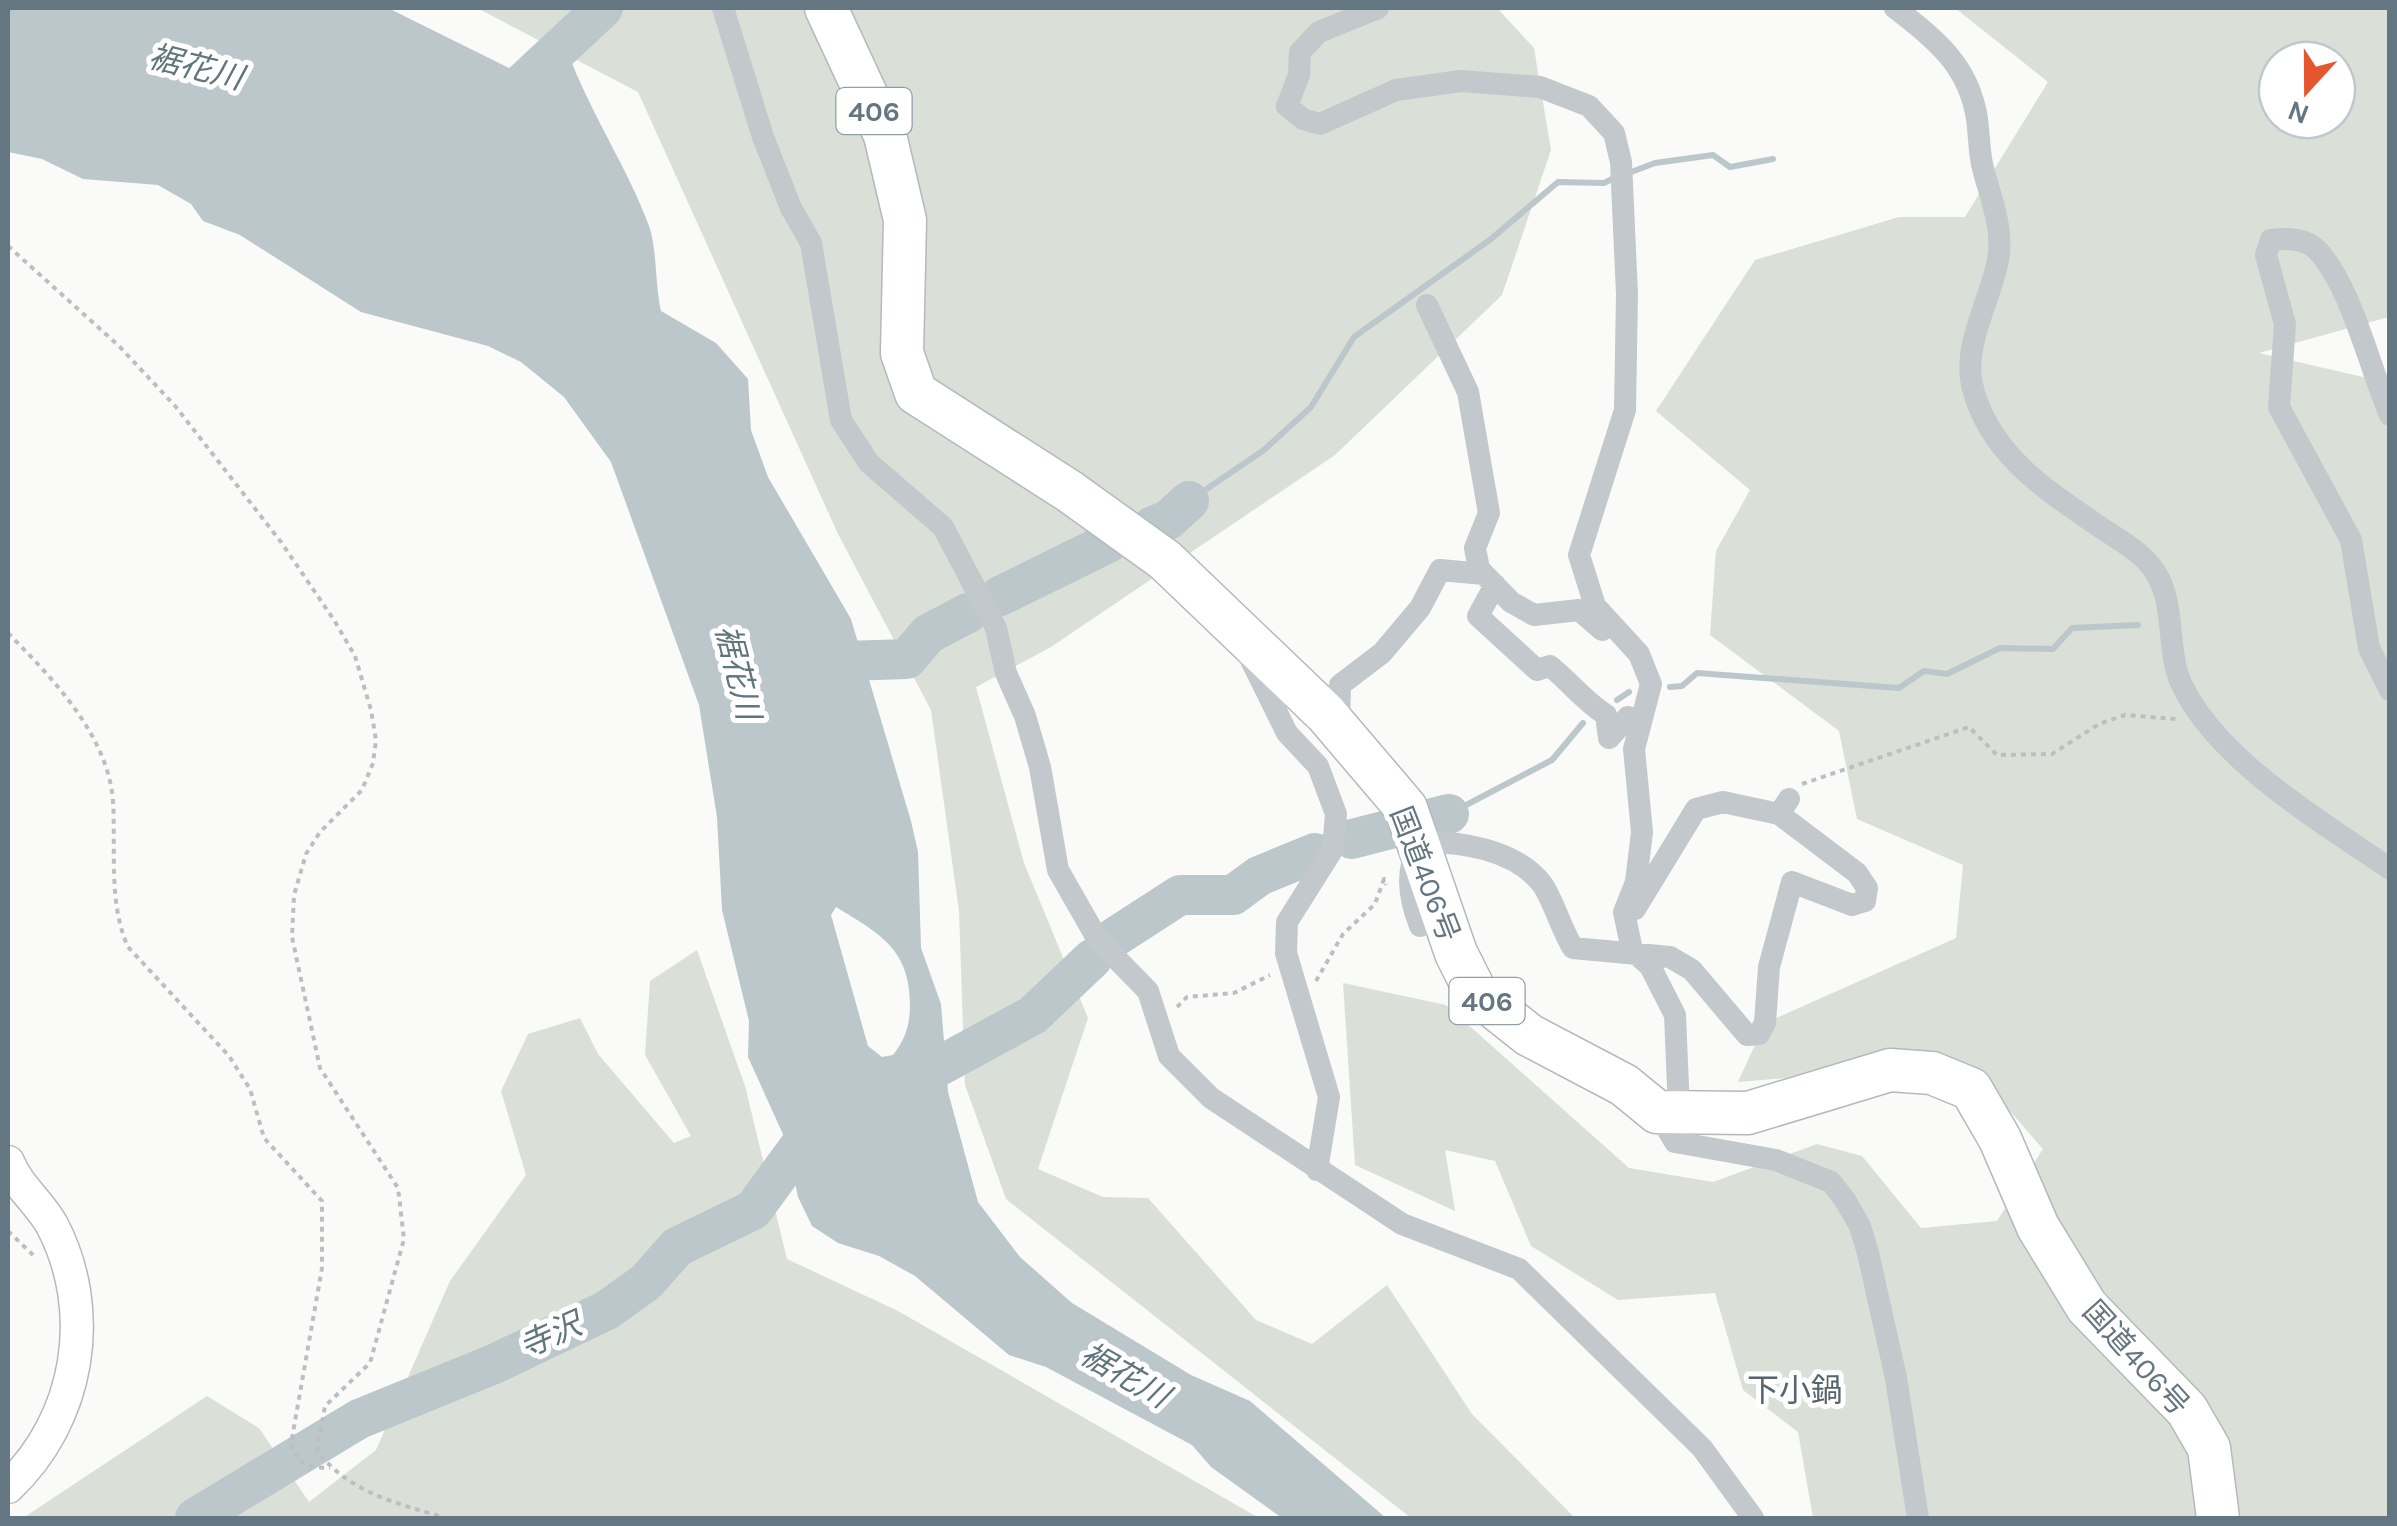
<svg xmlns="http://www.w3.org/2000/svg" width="2397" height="1526" font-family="Karla,'Noto Sans JP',sans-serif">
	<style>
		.green { fill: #dadfd7; fill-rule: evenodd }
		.water { fill: #bbc7cb; fill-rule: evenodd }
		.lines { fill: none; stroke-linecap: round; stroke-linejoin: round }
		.stream { stroke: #bbc7cb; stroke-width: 6 }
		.river { stroke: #bbc7cb; stroke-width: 40 }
		.secondary-casing { stroke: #b3babf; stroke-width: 35 }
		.highway-casing { stroke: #b4b9bd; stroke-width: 45 }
		.path { stroke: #bbbfc2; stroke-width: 4; stroke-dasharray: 5 5; stroke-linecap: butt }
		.street { stroke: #c3c8cc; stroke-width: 22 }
		.secondary { stroke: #fff; stroke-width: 32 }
		.highway { stroke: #fff; stroke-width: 42 }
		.labels { text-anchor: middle; stroke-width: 10; stroke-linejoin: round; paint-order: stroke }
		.shield { fill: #fff; stroke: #939fa8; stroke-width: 2.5 }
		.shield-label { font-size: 28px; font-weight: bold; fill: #657683 }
		.street-label { font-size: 30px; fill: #657683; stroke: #fff }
		.water-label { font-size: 32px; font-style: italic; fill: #60757c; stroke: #fff }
		.neighbourhood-label { font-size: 32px; fill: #57646e; stroke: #fff }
	</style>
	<rect width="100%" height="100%" fill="#fafaf8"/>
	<path class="green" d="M477 8H1497L1534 48 1551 150 1502 295 1335 455 1051 647 976 687 1024 863 1088 1018 1038 1169 1103 1197 1148 1198 1256 1320 1312 1344 1387 1285 1472 1414 1575 1518H1411L1006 1199 965 1085 959 911 931 710 838 534 638 92Z
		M1955 8H2389V317L2259 353 2389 383V1518H1813L1798 1432 1743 1390 1715 1293 1618 1300 1531 1246 1495 1161 1445 1150 1455 1211 1355 1165 1343 983 1446 1005 1629 1168 1713 1182 1817 1144 1862 1156 1921 1228 1997 1221 2043 1149 1968 1063 1738 1082 1765 1023 1956 938 1963 865 1857 819 1839 731 1710 635 1716 551 1750 490 1656 411 1755 260 1899 217H1965L2048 82ZM2277 60H2337V120H2277Z
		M697 950 745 1086 787 1259 898 1311 1259 1518H23L207 1396 259 1428 309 1502 376 1450 450 1281 526 1175 501 1091 528 1034 580 1018 598 1054 674 1143 691 1136 645 1055 650 981Z"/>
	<path class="water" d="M8 8H388L509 68 572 63C594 119 629 171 649 226 657 248 655 285 661 311L716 343 748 379 751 430 768 477 851 619 911 821 918 852 921 948 941 1004 948 1092 978 1202 1020 1257 1072 1303 1191 1375 1250 1401 1386 1518H1282L1211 1467 1192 1445 1046 1367 1009 1355 915 1276 879 1256 838 1243 812 1226 798 1197 786 1141 748 1057 749 1021 722 910 717 817 699 705 611 462 564 397 521 362 488 346 361 312 240 235 203 221 191 204 158 185 83 179 42 159 8 152ZM836 907C880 934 910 949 910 1005 910 1025 905 1040 893 1055L882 1057 868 1046 831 915Z"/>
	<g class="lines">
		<path class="stream" d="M1626 174 1655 163 1713 155 1730 167 1773 159
			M1189 501 1264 450 1311 407 1354 337 1491 239 1558 182 1604 183 1614 178
			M1670 687 1682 686 1697 673 1899 688 1924 671 1947 674 2000 648 2053 649 2072 628 2138 625
			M1617 700 1629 692
			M1449 814 1552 760 1583 723"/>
		<path class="river" d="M501 103 603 8
			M1153 526 1168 520 1189 501
			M1000 596 1108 543
			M818 678 832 680 846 661 907 659 928 634 968 613
			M1433 818 1449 814
			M1352 839 1391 829
			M1115 937 1180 895H1233L1259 876 1315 853
			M901 1087 1033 1015 1092 959
			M195 1518 359 1419 494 1364 607 1310 646 1282 677 1247 753 1210 821 1117"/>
		<g class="secondary-casing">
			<path id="secondary" d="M8 1162C18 1187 39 1202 52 1225 97 1311 80 1419 8 1487"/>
		</g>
		<g class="highway-casing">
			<path id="highway" d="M826 8 885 135 905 220 902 353 916 393 1069 491 1165 560 1326 714 1406 808 1456 953 1476 993 1529 1035 1624 1085 1657 1112 1748 1113 1890 1070 1932 1073 1971 1089 2000 1139 2038 1227 2087 1307 2187 1410 2209 1448 2218 1518"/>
		</g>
		<path class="path" d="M8 246 119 346 176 407 281 542 334 620 355 656 371 710 376 740 373 763 362 790 320 832 306 854 294 895 292 937 320 1068 398 1188 404 1239 370 1363 325 1406 317 1451C350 1493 396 1503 446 1518
			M8 633C52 678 108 735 113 801 116 850 108 902 128 947L229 1056 250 1089 264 1138 322 1201V1268L291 1444C298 1467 308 1467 330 1468
			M1802 784 1969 727 1997 755 2052 754 2099 724 2125 715 2176 719
			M1316 981 1343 934 1375 904 1384 879 1386 885
			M1177 1007 1187 997 1234 993 1270 975
			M8 1231 33 1255"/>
		<path class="street" d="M723 8 763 137 791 208 811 243 841 420 869 463 943 527 973 584 996 628 1006 673 1025 716 1040 767 1058 870 1098 940 1148 991 1169 1056 1211 1098 1402 1224 1519 1269 1702 1448 1753 1518
			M1378 8 1319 32 1300 52 1299 75 1287 106 1303 119 1320 124 1396 90 1461 81 1540 87 1589 106 1614 133 1621 162 1627 294 1625 410 1579 555 1595 606 1639 654 1651 684 1634 749 1642 832 1636 882 1624 912 1632 950 1650 966 1675 1015 1679 1110
			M1895 8C1935 39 1969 65 1977 119 1979 133 1979 149 1982 164 1989 195 2004 226 1998 260 1991 298 1963 345 1972 385 1989 456 2049 492 2106 531 2124 543 2146 555 2157 575 2176 608 2166 652 2182 685 2218 761 2322 822 2390 869
			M1427 305 1468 392 1489 513 1475 548 1479 569 1511 602 1534 615 1579 610 1602 630
			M2390 415C2370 369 2350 282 2316 249 2304 238 2286 238 2271 240L2266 255 2285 324 2279 407 2351 540 2369 648 2390 690
			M1495 585 1478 616 1537 670 1550 666C1570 682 1584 701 1606 715L1609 738 1628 717 1639 728
			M1246 650 1287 733 1318 766 1336 814 1333 849 1287 922 1286 953 1329 1097 1317 1170
			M1339 726 1340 685 1382 653 1420 608 1440 570 1484 574
			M1635 909 1696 809 1723 802 1779 814
			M1420 926C1408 895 1406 872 1419 842 1459 841 1515 849 1542 884 1553 899 1561 929 1573 948L1670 957 1692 970 1747 1035 1759 1034 1765 1023 1769 967 1792 882 1852 905 1865 901 1867 888 1857 873 1779 814 1789 799
			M1657 1112 1675 1142 1776 1160 1831 1182 1845 1200 1860 1226 1868 1253 1896 1378 1918 1518"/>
		<use href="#secondary" class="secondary"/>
		<use href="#highway" class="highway"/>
	</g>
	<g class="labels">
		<g class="shield">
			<rect x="836.5" y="88" width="75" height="46" rx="8"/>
			<rect x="1449.5" y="978" width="75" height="46" rx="8"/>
		</g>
		<g class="shield-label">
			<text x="874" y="121">406</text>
			<text x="1487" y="1011">406</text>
		</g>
		<g class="street-label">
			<text transform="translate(1425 874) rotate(69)" y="10">国道406号</text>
			<text transform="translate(2136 1358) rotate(48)" y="10">国道406号</text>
		</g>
		<g class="water-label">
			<text transform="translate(196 67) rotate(14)" y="11">裾花川</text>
			<text transform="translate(738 672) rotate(76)" y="11">裾花川</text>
			<text transform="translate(550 1335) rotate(-24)" y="11">寺沢</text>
			<text transform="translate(1125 1375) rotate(30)" y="11">裾花川</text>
		</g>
		<g class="neighbourhood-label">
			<text x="1795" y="1401">下小鍋</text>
		</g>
	</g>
	<rect width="2397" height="1526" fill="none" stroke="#657683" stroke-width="20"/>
	<g transform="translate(2307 90) rotate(201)"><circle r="48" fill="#ffffff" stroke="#c1c8cd" stroke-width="2.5"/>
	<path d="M0-8L18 38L0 25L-18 38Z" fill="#e4572e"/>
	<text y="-15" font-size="28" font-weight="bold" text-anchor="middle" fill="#657683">N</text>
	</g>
</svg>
